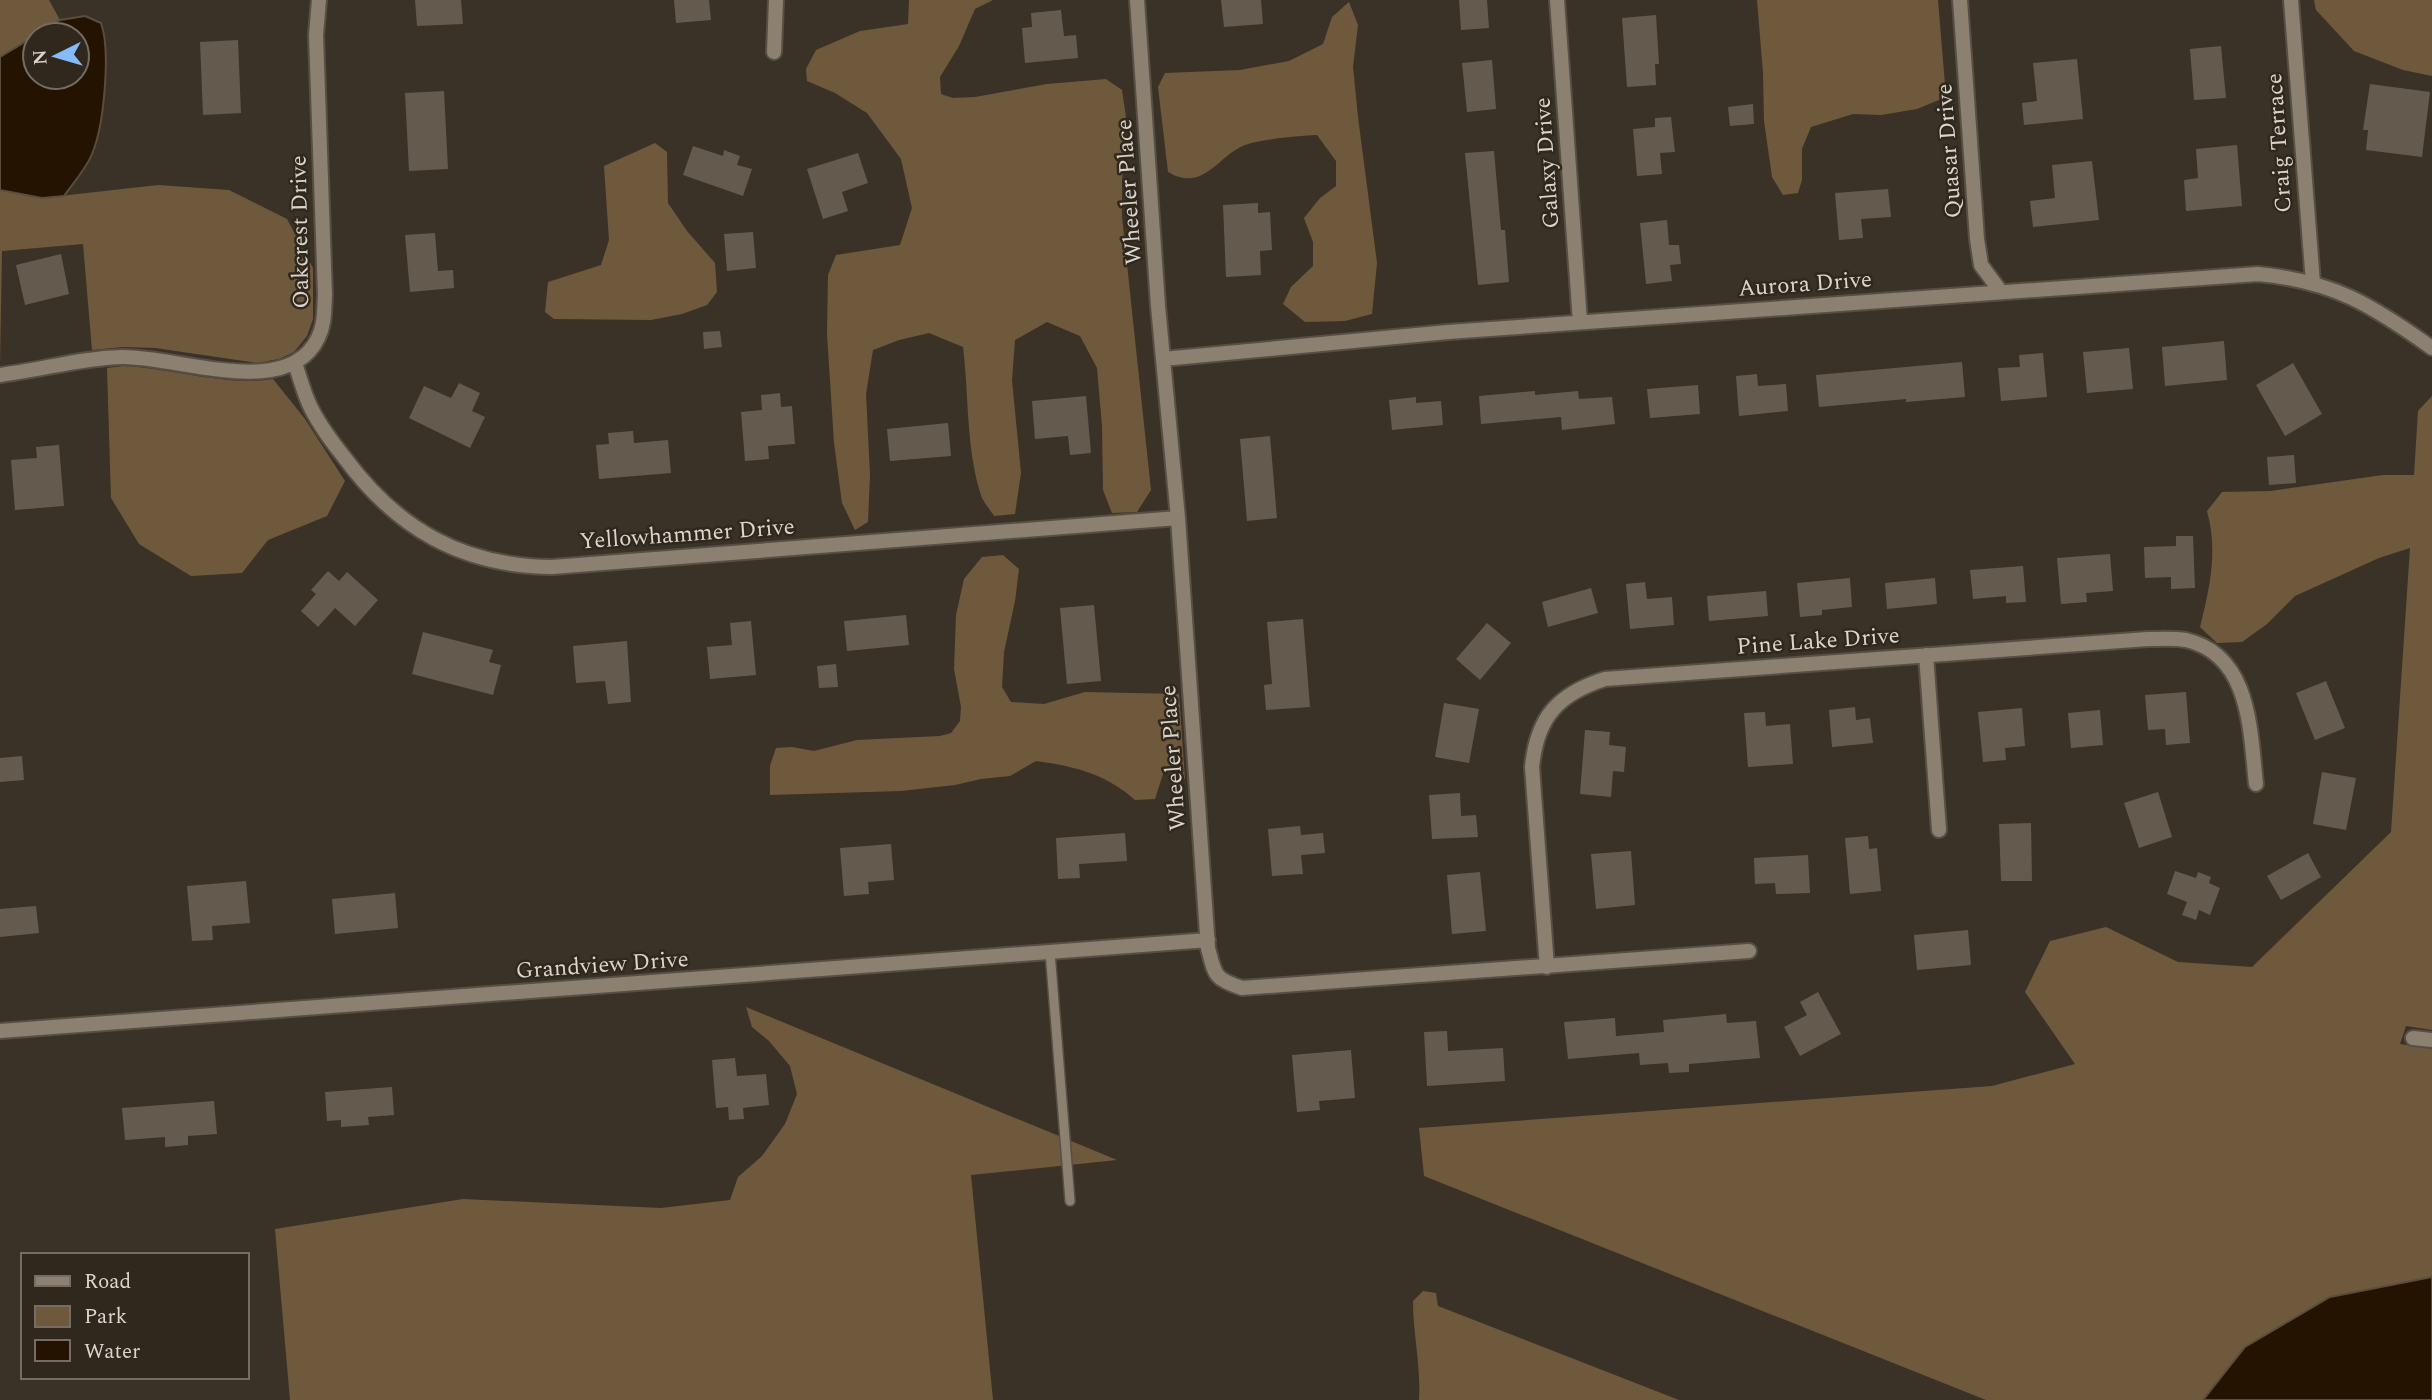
<svg xmlns="http://www.w3.org/2000/svg" width="2432" height="1400" font-family="Spectral,serif">
	<style>
		.green { fill: #6e593d }
		.water { fill: #241300; stroke: #5a4d3d; stroke-width: 2 }
		.building { fill: #655a4e }
		.lines { fill: none; stroke-linecap: round; stroke-linejoin: round }
		.service-casing { stroke: #574f45; stroke-width: 12 }
		.minor-casing { stroke: #574f45; stroke-width: 18 }
		.service { stroke: #8c8071; stroke-width: 9 }
		.minor { stroke: #8c8071; stroke-width: 14 }
		.labels { text-anchor: middle; stroke-width: 5; stroke-linejoin: round; paint-order: stroke }
		.street-label { font-size: 23px; fill: #d9d4cc; stroke: #31281d }
	</style>
	<rect width="100%" height="100%" fill="#3b3227"/>
	<path class="green" d="M0 0H49L60 20 0 57Z
		M909 0H993L975 9 959 46 940 77 941 94 953 98 975 97 1047 84 1106 79 1122 90 1127 124 1122 181V217L1151 490 1137 512 1112 513 1103 490 1102 426 1097 368 1080 336 1047 322 1015 340 1012 380 1021 473 1015 514 994 516C989 508 982 501 980 492 966 445 969 396 963 347L929 333 899 340 873 350 866 394 870 475 868 522 855 530 842 503 834 443 827 334 828 275 836 255 900 245 912 208 901 159 867 113 835 93 807 81 806 69 816 50 860 31 908 24Z
		M1757 0H1938L1946 97 1917 109 1881 115 1853 114 1811 127 1802 149V180L1798 193 1783 195 1772 177 1764 121 1763 73Z
		M2314 0H2432V76L2403 70 2354 51 2316 10Z
		M1349 2 1358 25 1353 67 1358 117 1377 263 1372 314 1345 321 1305 322 1283 304 1291 287 1313 266V242L1304 218 1320 198 1336 186V161L1317 135C1298 136 1262 139 1245 145 1217 156 1204 193 1168 172L1158 87 1165 73 1240 70 1289 61 1323 44 1332 17Z
		M655 143 667 152 668 203 687 231 715 263 717 292 707 305 682 314 651 320 554 319 545 312 548 282 601 265 609 240 604 166Z
		M158 185 229 190 287 219 313 268V319L307 336 294 352 279 359 257 363 155 348 123 347 92 350 83 244 2 251 0 365V190L42 198Z
		M123 366C170 368 229 387 273 379L305 419 345 481 327 516 268 540 242 573 191 576 139 544 111 498 107 368Z
		M2432 396V1030L2406 1026 2400 1044 2432 1049V1277L2330 1297 2245 1347 2203 1400H1986L1424 1176 1419 1128 1992 1086 2075 1064 2025 992 2050 941 2106 927 2178 962 2252 967 2391 832 2410 548 2379 558 2295 596 2267 624 2242 642 2217 643 2200 627C2210 587 2218 551 2207 511L2222 492 2270 491 2383 475H2414L2418 411Z
		M1003 555 1019 569 1015 601 1004 652 1002 687 1011 702 1044 704 1085 692 1179 694 1185 779 1164 771 1155 799 1135 800C1106 774 1074 766 1036 761L1010 776 981 779 955 785 901 791 770 795V766L776 748 792 747 814 751 857 740 940 736 951 733 960 721 961 707 954 669 956 615 964 579 982 557Z
		M746 1007 1117 1160 971 1175 993 1400H290L275 1229 463 1199 661 1208 730 1200 738 1177 762 1156 785 1124 797 1094 790 1066 769 1041 752 1027Z
		M1423 1291 1436 1293 1438 1306 1679 1400H1419C1421 1366 1413 1334 1413 1301Z"/>
	<path class="water" d="M85 16 101 23C111 51 104 126 92 154 86 169 73 183 64 196L42 198 0 190V57L35 36V77H77V35H36L60 20Z
		M2432 1277V1400H2203L2245 1347 2330 1297Z"/>
	<path class="building" d="M415 0H461L463 24 417 26Z
		M674 0H709L711 20 676 23Z
		M1221 0H1261L1263 24 1224 27Z
		M1459 0H1487L1489 28 1461 30Z
		M1061 10 1064 36 1076 35 1078 58 1025 63 1022 28 1032 27 1031 13Z
		M1656 15 1659 64H1655L1656 85 1627 87 1622 18Z
		M238 40 241 113 203 115 200 42Z
		M2221 46 2226 98 2194 100 2190 49Z
		M2077 59 2083 119 2024 125 2022 103 2037 101 2033 63Z
		M1492 60 1496 109 1467 112 1462 63Z
		M2370 84 2430 92 2422 157 2366 150 2368 130H2363Z
		M444 91 448 169 409 171 405 93Z
		M1753 104 1754 124 1730 126 1728 107Z
		M1671 117 1675 152 1660 153 1662 174 1637 176 1633 129 1655 127V118Z
		M2237 145 2242 206 2186 211 2184 180 2198 178 2196 149Z
		M693 146 723 156 724 150 740 156 737 165 752 169 743 196 683 175Z
		M1494 151 1501 230H1505L1509 282 1478 285 1465 153Z
		M858 153 868 183 842 192 848 211 823 219 807 169Z
		M2092 161 2099 220 2033 227 2030 201 2055 198 2052 165Z
		M1888 189 1891 217 1861 219 1863 238 1839 240 1835 193Z
		M1258 203V213L1270 212 1272 250 1260 251 1261 275 1226 277 1223 205Z
		M1667 220 1669 245H1679L1681 264 1670 265 1672 281 1646 284 1640 223Z
		M753 232 756 268 727 271 724 234Z
		M435 233 438 271 453 270 454 288 410 292 405 235Z
		M61 254 69 294 25 305 16 265Z
		M720 331 722 347 704 349 703 332Z
		M2224 341 2227 380 2165 386 2162 347Z
		M2129 348 2133 389 2087 393 2083 352Z
		M2043 353 2047 397 2001 401 1998 368 2020 367 2019 355Z
		M1962 362 1965 397 1906 402V399L1819 407 1816 375Z
		M2293 363 2322 414 2285 436 2256 385Z
		M1757 374 1758 386 1786 384 1788 411 1739 416 1736 376Z
		M459 383 480 393 472 411 485 417 470 448 409 418 424 386 451 398Z
		M1698 385 1700 414 1650 418 1647 389Z
		M1535 391V395L1578 391 1579 399 1612 397 1615 424 1562 430 1561 417 1481 424 1479 396Z
		M780 393 781 407 792 406 795 444 768 446 769 459 745 461 741 412 762 410 761 395Z
		M1086 396 1091 453 1070 455 1068 436 1035 439 1032 401Z
		M1416 397V403L1441 401 1443 425 1392 430 1389 400Z
		M948 423 951 456 890 461 887 429Z
		M633 431 634 443 668 440 671 473 599 479 596 445 609 444 608 433Z
		M1270 436 1277 518 1247 521 1240 439Z
		M59 445 64 506 15 510 11 460 37 458 36 447Z
		M2294 455 2296 483 2269 485 2267 457Z
		M2176 536H2193L2195 588 2171 589V577L2145 578 2144 547 2176 546Z
		M2110 554 2113 591 2086 593 2087 602 2061 604 2057 558Z
		M2023 566 2026 602 2006 603V596L1973 599 1970 570Z
		M328 571 339 581 347 572 378 600 355 626 335 608 318 627 301 611 316 594 311 590Z
		M1850 578 1852 607 1822 610V615L1800 617 1797 583Z
		M1935 578 1937 604 1887 609 1885 583Z
		M1645 582 1647 599 1672 597 1674 625 1630 629 1626 584Z
		M1591 588 1598 613 1548 627 1542 602Z
		M1766 591 1768 616 1709 621 1707 596Z
		M1094 605 1101 681 1067 684 1060 608Z
		M906 615 909 645 847 651 844 621Z
		M1303 619 1310 707 1266 710 1264 685 1272 684 1267 622Z
		M751 621 756 675 710 679 707 647 732 645 730 623Z
		M1487 623 1511 643 1480 680 1456 659Z
		M423 632 493 650 489 662 501 665 493 695 412 674Z
		M627 641 631 702 608 704 605 681 576 683 573 646Z
		M836 664 838 687 819 688 817 666Z
		M2326 681 2345 728 2315 740 2296 693Z
		M2186 692 2190 743 2166 745 2165 729 2148 730 2145 695Z
		M1444 703 1479 709 1469 763 1435 757Z
		M1855 707 1856 720 1870 718 1873 743 1832 747 1829 710Z
		M2022 708 2025 746 2005 748 2006 760 1983 762 1978 712Z
		M2100 710 2103 745 2071 748 2068 713Z
		M1765 712 1766 726 1790 724 1793 764 1748 767 1744 713Z
		M1585 730 1610 732 1609 745 1626 747 1624 772 1613 771 1611 797 1580 794Z
		M22 756 24 780 0 782V758Z
		M2322 772 2356 778 2346 830 2313 824Z
		M2158 792 2172 837 2139 848 2124 803Z
		M1460 793 1461 816 1476 815 1478 837 1432 839 1429 795Z
		M2031 823 2032 881H2001L1999 824Z
		M1300 826 1301 835 1323 833 1325 853 1301 855 1303 874 1272 876 1268 829Z
		M1125 833 1127 861 1079 864 1080 878 1058 879 1056 838Z
		M1868 836 1869 849 1877 848 1881 891 1850 894 1845 838Z
		M891 844 894 880 868 882 869 894 844 896 840 848Z
		M1631 851 1635 905 1596 909 1591 854Z
		M2308 853 2321 877 2281 900 2267 876Z
		M1808 855 1810 893 1776 894 1775 883 1755 884 1754 858Z
		M2175 871 2196 878 2198 872 2211 877 2209 883 2220 888 2210 915 2199 910 2196 920 2182 915 2187 902 2167 894Z
		M1480 872 1486 931 1452 934 1447 875Z
		M246 881 250 923 212 926 213 940 192 941 187 886Z
		M395 893 398 928 335 934 332 899Z
		M36 906 39 933 0 937V909Z
		M1968 930 1971 965 1917 970 1914 935Z
		M1818 992 1841 1034 1800 1056 1784 1027 1807 1015 1800 1002Z
		M1726 1014 1727 1023 1756 1021 1760 1058 1689 1064V1072L1669 1073 1668 1063 1640 1065 1639 1053 1568 1059 1564 1022 1615 1018 1616 1036 1664 1032 1663 1020Z
		M1447 1031 1448 1051 1503 1048 1505 1081 1427 1086 1424 1032Z
		M1351 1050 1355 1098 1319 1101 1320 1110 1297 1112 1292 1055Z
		M735 1058 737 1076 766 1074 769 1105 743 1108 744 1119 729 1120 728 1107 716 1108 712 1060Z
		M392 1087 394 1115 368 1117 369 1125 341 1127V1120L327 1121 325 1092Z
		M214 1101 217 1134 188 1136V1145L165 1147V1137L125 1140 122 1108Z"/>
	<g class="lines">
		<g class="service-casing">
			<path id="service" d="M1050 952 1070 1201"/>
		</g>
		<g class="minor-casing">
			<path id="minor" d="M1137 0 1158 306 1178 518 1208 948C1215 975 1214 979 1242 988L1749 951
				M1557 0 1580 322
				M1960 0 1977 239 1981 265 2001 292
				M2291 0 2313 283
				M774 52 776 0
				M1163 359 1448 332 2258 274C2333 281 2372 305 2432 348
				M295 363C300 378 304 394 311 408 320 426 332 442 344 457 397 529 462 566 552 567L1178 518
				M0 375C41 370 81 358 122 357 177 356 288 401 318 338 325 324 324 310 325 295L316 35 319 0
				M1926 655 1939 830
				M1547 967 1532 767C1537 717 1558 694 1605 679L2148 639C2160 639 2173 638 2186 640 2251 655 2250 731 2256 784
				M0 1031 1208 940
				M2413 1038 2432 1040"/>
		</g>
		<use href="#service" class="service"/>
		<use href="#minor" class="minor"/>
	</g>
	<g class="labels">
		<g class="street-label">
			<text transform="translate(2278 143) rotate(-94)" y="8">Craig Terrace</text>
			<text transform="translate(1948 151) rotate(-94)" y="8">Quasar Drive</text>
			<text transform="translate(1546 163) rotate(-94)" y="8">Galaxy Drive</text>
			<text transform="translate(1128 192) rotate(-94)" y="8">Wheeler Place</text>
			<text transform="translate(299 232) rotate(-91)" y="8">Oakcrest Drive</text>
			<text transform="translate(1805 283) rotate(-4)" y="8">Aurora Drive</text>
			<text transform="translate(687 533) rotate(-4)" y="8">Yellowhammer Drive</text>
			<text transform="translate(1818 640) rotate(-4)" y="8">Pine Lake Drive</text>
			<text transform="translate(1172 758) rotate(-94)" y="8">Wheeler Place</text>
			<text transform="translate(602 964) rotate(-4)" y="8">Grandview Drive</text>
		</g>
	</g>
	<rect x="21" y="1253" width="228" height="126" fill="#31281d" stroke="#746d63" stroke-width="2"/>
	<rect x="35" y="1276" width="35" height="10" fill="#8c8071" stroke="#746d63" stroke-width="2"/>
	<text x="84" y="1288" font-size="21" fill="#d9d4cc">Road</text>
	<rect x="35" y="1306" width="35" height="21" fill="#6e593d" stroke="#746d63" stroke-width="2"/>
	<text x="84" y="1323" font-size="21" fill="#d9d4cc">Park</text>
	<rect x="35" y="1340" width="35" height="21" fill="#241300" stroke="#746d63" stroke-width="2"/>
	<text x="84" y="1358" font-size="21" fill="#d9d4cc">Water</text>
	<g transform="translate(56 56) rotate(265)"><circle r="33" fill="#31281d" stroke="#746d63" stroke-width="2"/>
	<path d="M0-5L12 26L0 18L-12 26Z" fill="#85bbfb"/>
	<text y="-10" font-size="19" font-weight="bold" text-anchor="middle" fill="#d9d4cc">N</text>
	</g>
</svg>
